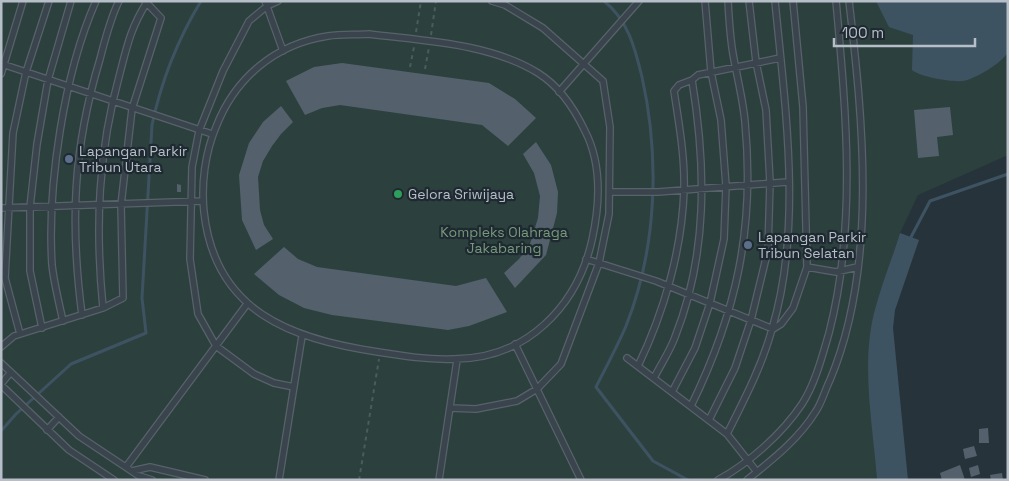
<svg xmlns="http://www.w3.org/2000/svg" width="1009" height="481" font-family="'Space Grotesk',sans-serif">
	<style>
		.green { fill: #2c413e }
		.water { fill: #3e5362 }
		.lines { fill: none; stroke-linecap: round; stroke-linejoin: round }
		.stream { stroke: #3e5362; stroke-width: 3 }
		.building { fill: #54616c }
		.lane-casing { stroke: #58626a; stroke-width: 8 }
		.path { stroke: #4a5d5c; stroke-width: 2; stroke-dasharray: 4 4; stroke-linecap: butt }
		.lane { stroke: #3a444c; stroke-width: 5.5 }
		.service-dot { fill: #5c6f8a; stroke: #1f2931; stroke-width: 2 }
		.leisure-dot { fill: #2e9e5b; stroke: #1f2931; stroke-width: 2 }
		.labels { text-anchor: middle; stroke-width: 4.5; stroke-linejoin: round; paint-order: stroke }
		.poi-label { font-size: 14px; fill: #b6bfc7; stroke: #1f2931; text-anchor: start }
		.park-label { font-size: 14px; fill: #779a7a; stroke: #1f2931 }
	</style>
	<rect width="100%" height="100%" fill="#27333b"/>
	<path class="green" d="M1 1H1008V155L918 195 900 233 874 313 869 376 877 480H1Z"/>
	<path class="water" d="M876 1H1008V52C1002 63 974 80 962 81 950 82 921 77 912 70L913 35 889 27Z
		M900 233 919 240 895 310 893 328 908 480H877C873 425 861 367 874 313 881 286 892 259 900 233Z"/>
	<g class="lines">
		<path class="stream" d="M604 1C628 20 635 48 642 77 660 158 657 248 626 326 617 347 606 367 596 387L653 461 688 480
			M910 239 930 201 1008 174
			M1 431 16 414 71 364 146 333 142 298 152 125C161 82 178 39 201 1"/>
	</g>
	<path class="building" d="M342 63 489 83 515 99 536 118 508 146 482 125 340 105 322 108 305 115 286 81 314 67Z
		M281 106 293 122 281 134 272 146 263 161 258 177 260 210 264 225 273 239 256 250 242 220 239 175 249 143 263 122Z
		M950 107 953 135 937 137 939 156 918 158 914 110Z
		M536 142 551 165 558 192 557 213 546 255 515 288 504 273 519 259 530 244 538 218 540 196 534 173 523 154Z
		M177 184 181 185V192H177Z
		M284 247 298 259 317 267 456 286 486 278 507 312 469 326 448 330 332 315 304 308 279 295 254 274Z
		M988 428 989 443H979V429Z
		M974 446 977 456 965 459 963 449Z
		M960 465 965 480H942L940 473Z
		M978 465 980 474 971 477 969 468Z
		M1002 473 1003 480H991L990 475Z"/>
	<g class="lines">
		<g class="lane-casing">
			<path id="lane" d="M265 1 283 51
				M278 1 267 6 249 21 223 71 199 131 192 167 190 259 198 314 216 346 254 374 274 383 294 387
				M369 34C424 41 489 43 538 73 559 86 575 110 585 131 602 164 600 204 592 240 577 307 526 359 454 359 428 360 403 356 378 352 291 339 215 312 204 212 201 184 205 153 216 127 235 78 275 44 328 36 341 34 355 35 369 34Z
				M5 65 212 134
				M1 74 23 1
				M559 92 639 1
				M611 192H658L787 182
				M1 208 203 201
				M586 259 656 281 773 329 781 324 793 308 807 267 803 107 793 1
				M807 267 836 272 857 267
				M103 308C95 227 98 152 120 73 127 46 131 27 147 2
				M82 315C70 223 73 148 100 59 105 40 110 19 119 1
				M63 321C59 303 54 283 52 265 47 186 64 73 96 1
				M42 328 30 271V207L37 144 48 80 71 1
				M20 334 5 278 13 133 26 72 49 1
				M515 344 581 480
				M1 347 14 336 103 308 123 298 121 205 132 109 161 18 145 1
				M627 358 727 434C744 400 762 366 772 329 803 227 785 106 775 1
				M1 363 79 436 139 476 152 480
				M638 366C664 312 682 250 684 190 685 157 679 124 674 91L679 85 692 80
				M654 378C661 364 670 351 675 337 708 254 706 166 692 80L698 75 780 58
				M1 384 11 372
				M1 385 69 450 114 480
				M672 392 695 348 710 303 724 239 726 186 721 120 711 72 705 1
				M691 406C737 312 755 227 745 122 743 99 737 77 733 54 730 37 729 19 728 1
				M450 408 476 409 517 401 537 389 561 364 599 263 609 214 610 127 603 81 543 28 505 5 492 1
				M709 420 735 368 751 320 768 250 770 182 766 110 756 62 749 1
				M47 430 59 417
				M727 434 757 472
				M126 467 247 304
				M132 471 150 467 205 480
				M279 480 302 336
				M439 480 457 360
				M718 480C749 463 782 434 802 404 815 384 822 357 829 333 857 225 846 111 836 1
				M747 480C772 460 799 439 816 411 822 402 825 390 830 380 878 266 863 121 849 1"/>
		</g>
		<path class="path" d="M416 32 421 1
			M431 35 436 1
			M410 67 414 47
			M425 69 429 47
			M359 480 379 359"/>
		<use href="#lane" class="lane"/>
	</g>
	<g class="service-dot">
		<circle cx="69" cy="159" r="5"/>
		<circle cx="748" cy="245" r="5"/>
	</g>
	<circle class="leisure-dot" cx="398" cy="194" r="5"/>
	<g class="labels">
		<g class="poi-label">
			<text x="79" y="156">Lapangan Parkir<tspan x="79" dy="16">Tribun Utara</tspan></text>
			<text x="408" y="199">Gelora Sriwijaya</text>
			<text x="758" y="242">Lapangan Parkir<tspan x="758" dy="16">Tribun Selatan</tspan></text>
		</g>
		<g class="park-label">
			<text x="504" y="237">Kompleks Olahraga<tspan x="504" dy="16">Jakabaring</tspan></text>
		</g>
	</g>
	<rect width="1009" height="481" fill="none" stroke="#b6bfc7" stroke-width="5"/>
	<path d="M834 38v8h141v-8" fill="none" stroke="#b6bfc7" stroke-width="2.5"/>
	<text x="842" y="38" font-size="15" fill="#b6bfc7" stroke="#1f2931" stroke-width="4" paint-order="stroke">100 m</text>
</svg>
